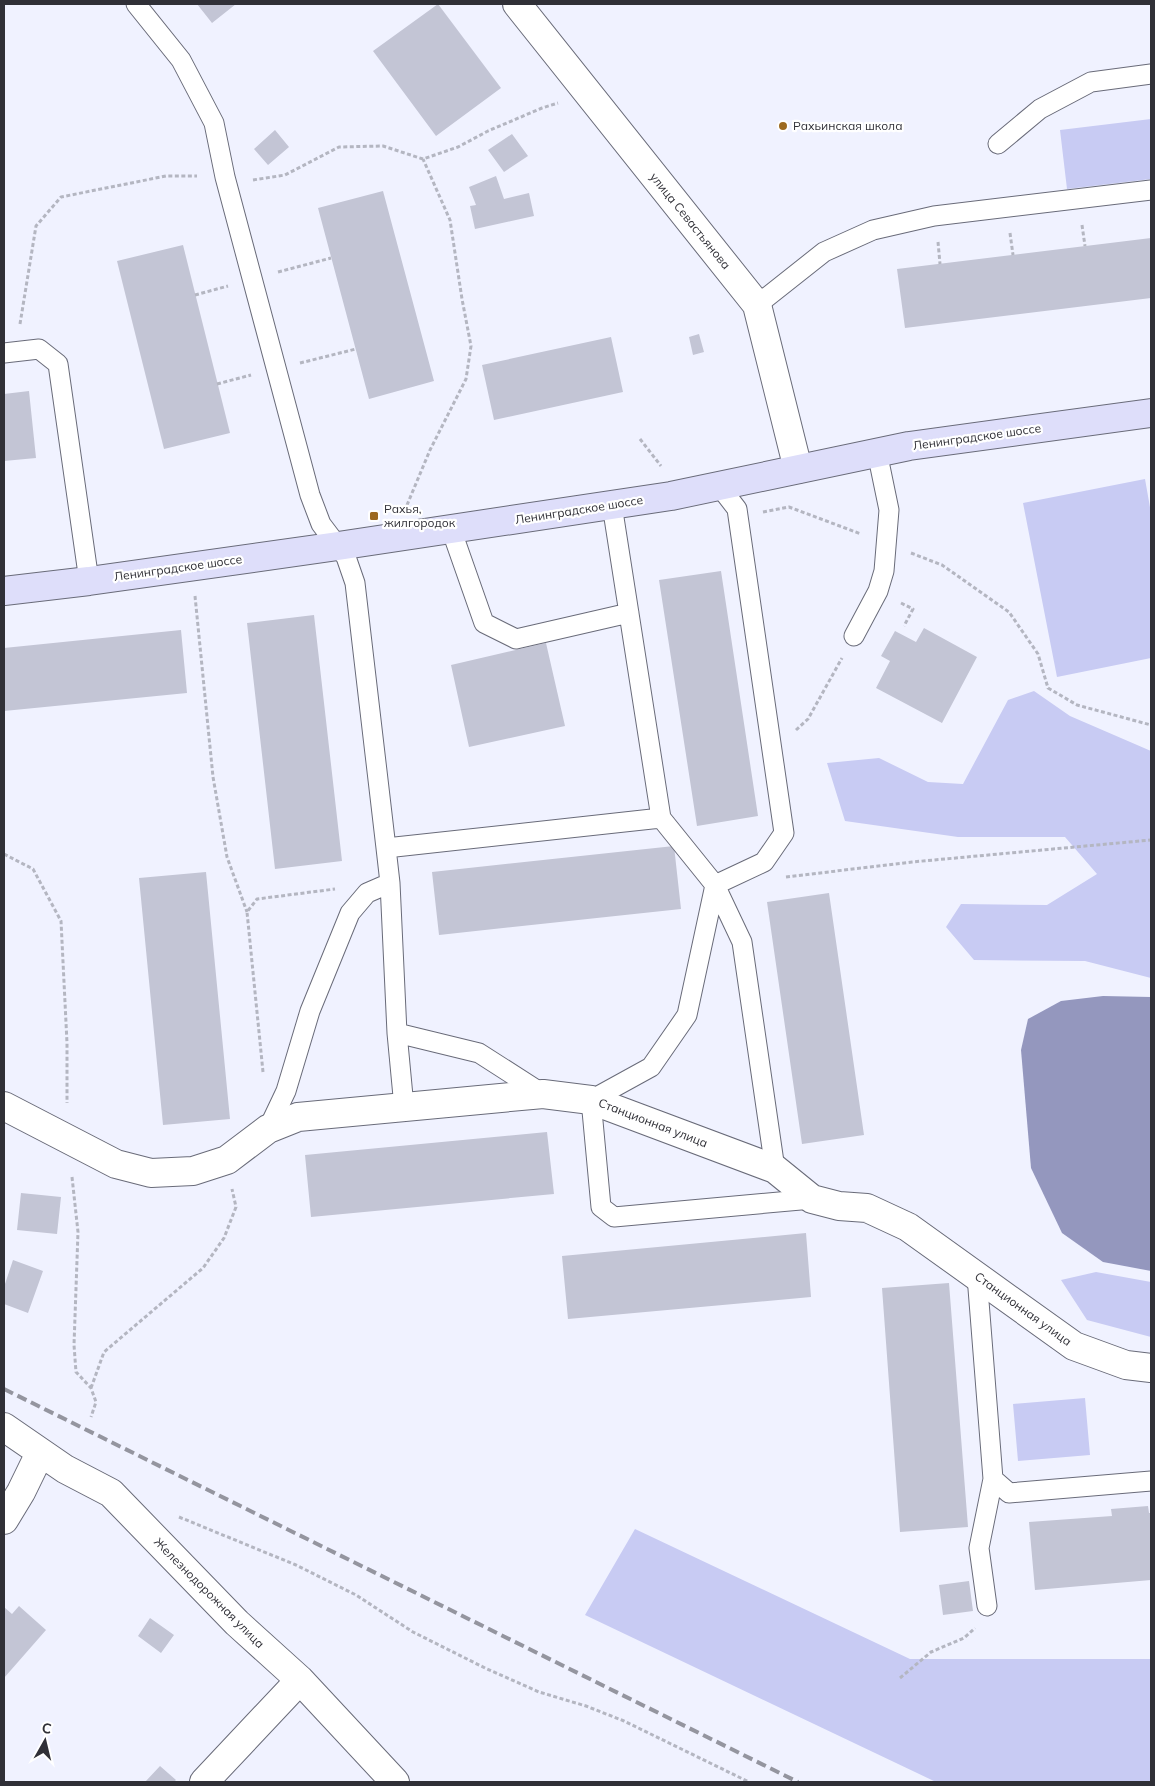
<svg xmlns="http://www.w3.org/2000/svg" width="1155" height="1786" font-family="Mulish,sans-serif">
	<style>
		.green { fill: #c8cbf3 }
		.water { fill: #9497be }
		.building { fill: #c3c5d5 }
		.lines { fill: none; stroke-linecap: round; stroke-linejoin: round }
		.lane-casing { stroke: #696b79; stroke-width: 21 }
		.street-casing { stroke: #696b79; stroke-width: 30 }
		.secondary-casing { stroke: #696b79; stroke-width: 30 }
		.path { stroke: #b4b6c1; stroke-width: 3; stroke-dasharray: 4 2.5; stroke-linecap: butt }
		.lane { stroke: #fff; stroke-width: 19 }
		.street { stroke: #fff; stroke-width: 28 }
		.secondary { stroke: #dedefa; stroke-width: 28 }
		.rail { stroke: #94959f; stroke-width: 4; stroke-dasharray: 10 5; stroke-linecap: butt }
		.poi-dot { fill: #9c691f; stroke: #fff; stroke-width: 2 }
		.labels { text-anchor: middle; stroke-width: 4.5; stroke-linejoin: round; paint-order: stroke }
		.poi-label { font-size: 12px; fill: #303037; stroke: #fff; text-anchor: start }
		.street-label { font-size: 12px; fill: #303037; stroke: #fff }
	</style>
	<rect width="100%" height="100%" fill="#f0f2ff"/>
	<path class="green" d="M1151 119V179L1067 189 1060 130Z
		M1145 479 1151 513V658L1057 677 1023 503Z
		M1034 691 1070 716 1151 751V978L1085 961 974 960 946 927 961 904 1047 905 1097 874 1065 837H958L845 821 827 763 879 758 928 782 963 784 1008 700Z
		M1096 1272 1151 1282V1337L1087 1320 1061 1280Z
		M1085 1398 1090 1455 1018 1461 1013 1404Z
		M635 1529 910 1659H1151V1782H936L585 1615Z"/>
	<path class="water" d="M1103 996 1151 997V1271L1103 1262 1062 1233 1031 1168 1021 1050 1028 1019 1061 1001Z"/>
	<path class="building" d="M197 4H236L212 23Z
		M438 4 501 88 436 136 373 51Z
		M275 130 289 147 268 165 254 149Z
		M512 134 528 156 504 172 488 150Z
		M496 176 504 199 529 193 534 216 475 229 470 206 476 205 469 187Z
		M383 191 434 381 369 399 318 208Z
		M1151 238V298L905 328 897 269Z
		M183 245 230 433 164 449 117 261Z
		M699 334 704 352 693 355 689 337Z
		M611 337 623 392 494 420 482 365Z
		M29 391 36 458 4 461V394Z
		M721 571 758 816 697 826 659 580Z
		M314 615 342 861 275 869 247 623Z
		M924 628 977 657 942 723 876 688 890 661 881 656 895 631 916 642Z
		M181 630 187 693 4 711V648Z
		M546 643 565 726 469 747 451 665Z
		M674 846 681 909 439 935 432 872Z
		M206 872 230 1119 163 1125 139 878Z
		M829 893 864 1135 802 1144 767 902Z
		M547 1132 554 1194 311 1217 305 1155Z
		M21 1193 61 1197 57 1234 17 1230Z
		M806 1233 811 1297 568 1319 562 1256Z
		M13 1260 43 1271 28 1313 4 1304V1287Z
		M949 1283 968 1527 900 1532 882 1288Z
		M1148 1506 1149 1513H1151V1580L1035 1590 1029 1522 1112 1516 1111 1509Z
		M969 1581 973 1611 943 1615 939 1585Z
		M19 1606 46 1630 4 1678V1607L12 1614Z
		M150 1618 174 1635 161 1653 138 1636Z
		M160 1766 176 1780 174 1782H145Z"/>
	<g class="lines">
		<g class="lane-casing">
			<path id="lane" d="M136 4 181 60 214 123 225 177 310 495 321 524 346 557 355 583 386 848 661 818 715 885 742 942 775 1169
				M998 144 1040 109 1091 82 1151 74
				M757 305 824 252 873 230 934 216 1151 190
				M4 353 39 349 58 364 89 581
				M720 487 737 509 784 833 764 862 715 885 687 1015 651 1067 591 1100 601 1207 614 1217 812 1199
				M612 505 661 818
				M451 529 484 623 516 639 629 613
				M854 636 878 591 884 571 889 510 877 452
				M386 848 390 883 397 1033 404 1107
				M397 1033 479 1053 543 1094
				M268 1129 286 1091 310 1011 350 913 367 893 390 883
				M977 1276 993 1479 979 1548 987 1606
				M993 1479 1009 1493 1151 1481"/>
		</g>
		<g class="street-casing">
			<path id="street" d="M517 4 757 305 798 469
				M4 1106 116 1164 151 1173 193 1171 227 1160 268 1129 298 1117 543 1094 591 1100 775 1169 812 1199 839 1206 867 1208 908 1227 1074 1346 1126 1365 1151 1368
				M4 1427 65 1469 111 1493 237 1623 300 1680 395 1782
				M4 1520 21 1492 40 1453
				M204 1782 300 1680"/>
		</g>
		<g class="secondary-casing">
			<path id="secondary" d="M4 591 89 581 338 546 671 496 909 446 1151 413"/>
		</g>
		<path class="path" d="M253 180 285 175 339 147 383 146 423 159 458 147 488 131 542 108 558 103
			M1082 225 1085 246
			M1010 233 1013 255
			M938 242 940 264
			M278 272 331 258
			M195 295 228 286
			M20 324 36 226 61 197 166 176H197
			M300 363 356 349
			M217 384 251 375
			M640 439 661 466
			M407 505 430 450 466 379 471 346 462 299 450 220 423 159
			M763 512 789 507 861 534
			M911 553 942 565 1009 612 1038 654 1048 688 1077 705 1151 725
			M195 596 213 777 227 857 247 912
			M901 603 913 609 904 626
			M796 730 808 719 842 658
			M4 854 33 869 61 921 67 1043V1103
			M786 877 912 862 1151 840
			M263 1072 247 912 257 899 335 889
			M72 1177 78 1232 74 1345 76 1372 91 1388 96 1402 91 1417
			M91 1388 104 1352 203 1268 224 1238 236 1207 232 1189
			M179 1517 296 1565 356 1595 413 1632 485 1668 539 1692 586 1706 624 1721 749 1782
			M900 1678 931 1652 964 1638 975 1628"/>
		<use href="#lane" class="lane"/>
		<use href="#street" class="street"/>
		<use href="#secondary" class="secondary"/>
		<path class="rail" d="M4 1389 798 1782"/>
	</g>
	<g class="poi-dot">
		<circle cx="783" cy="126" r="5"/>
		<rect x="369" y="511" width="10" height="10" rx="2.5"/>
	</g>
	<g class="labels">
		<g class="poi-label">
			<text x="793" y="130">Рахьинская школа</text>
			<text x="384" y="513">Рахья,<tspan x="384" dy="14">жилгородок</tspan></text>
		</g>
		<g class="street-label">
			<text transform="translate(690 221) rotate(51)" y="4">улица Севастьянова</text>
			<text transform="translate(977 437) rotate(-8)" y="4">Ленинградское шоссе</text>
			<text transform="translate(579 510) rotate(-9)" y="4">Ленинградское шоссе</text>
			<text transform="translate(178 568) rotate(-8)" y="4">Ленинградское шоссе</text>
			<text transform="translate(653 1123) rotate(21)" y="4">Станционная улица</text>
			<text transform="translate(1023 1309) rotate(36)" y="4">Станционная улица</text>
			<text transform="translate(209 1593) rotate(45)" y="4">Железнодорожная улица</text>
		</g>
	</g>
	<rect width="1155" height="1786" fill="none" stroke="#303037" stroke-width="10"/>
	<g transform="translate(45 1741) rotate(8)" stroke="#ffffff" stroke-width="4" paint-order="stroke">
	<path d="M0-4L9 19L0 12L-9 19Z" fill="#303037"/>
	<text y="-8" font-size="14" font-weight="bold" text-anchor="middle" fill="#303037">С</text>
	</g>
</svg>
